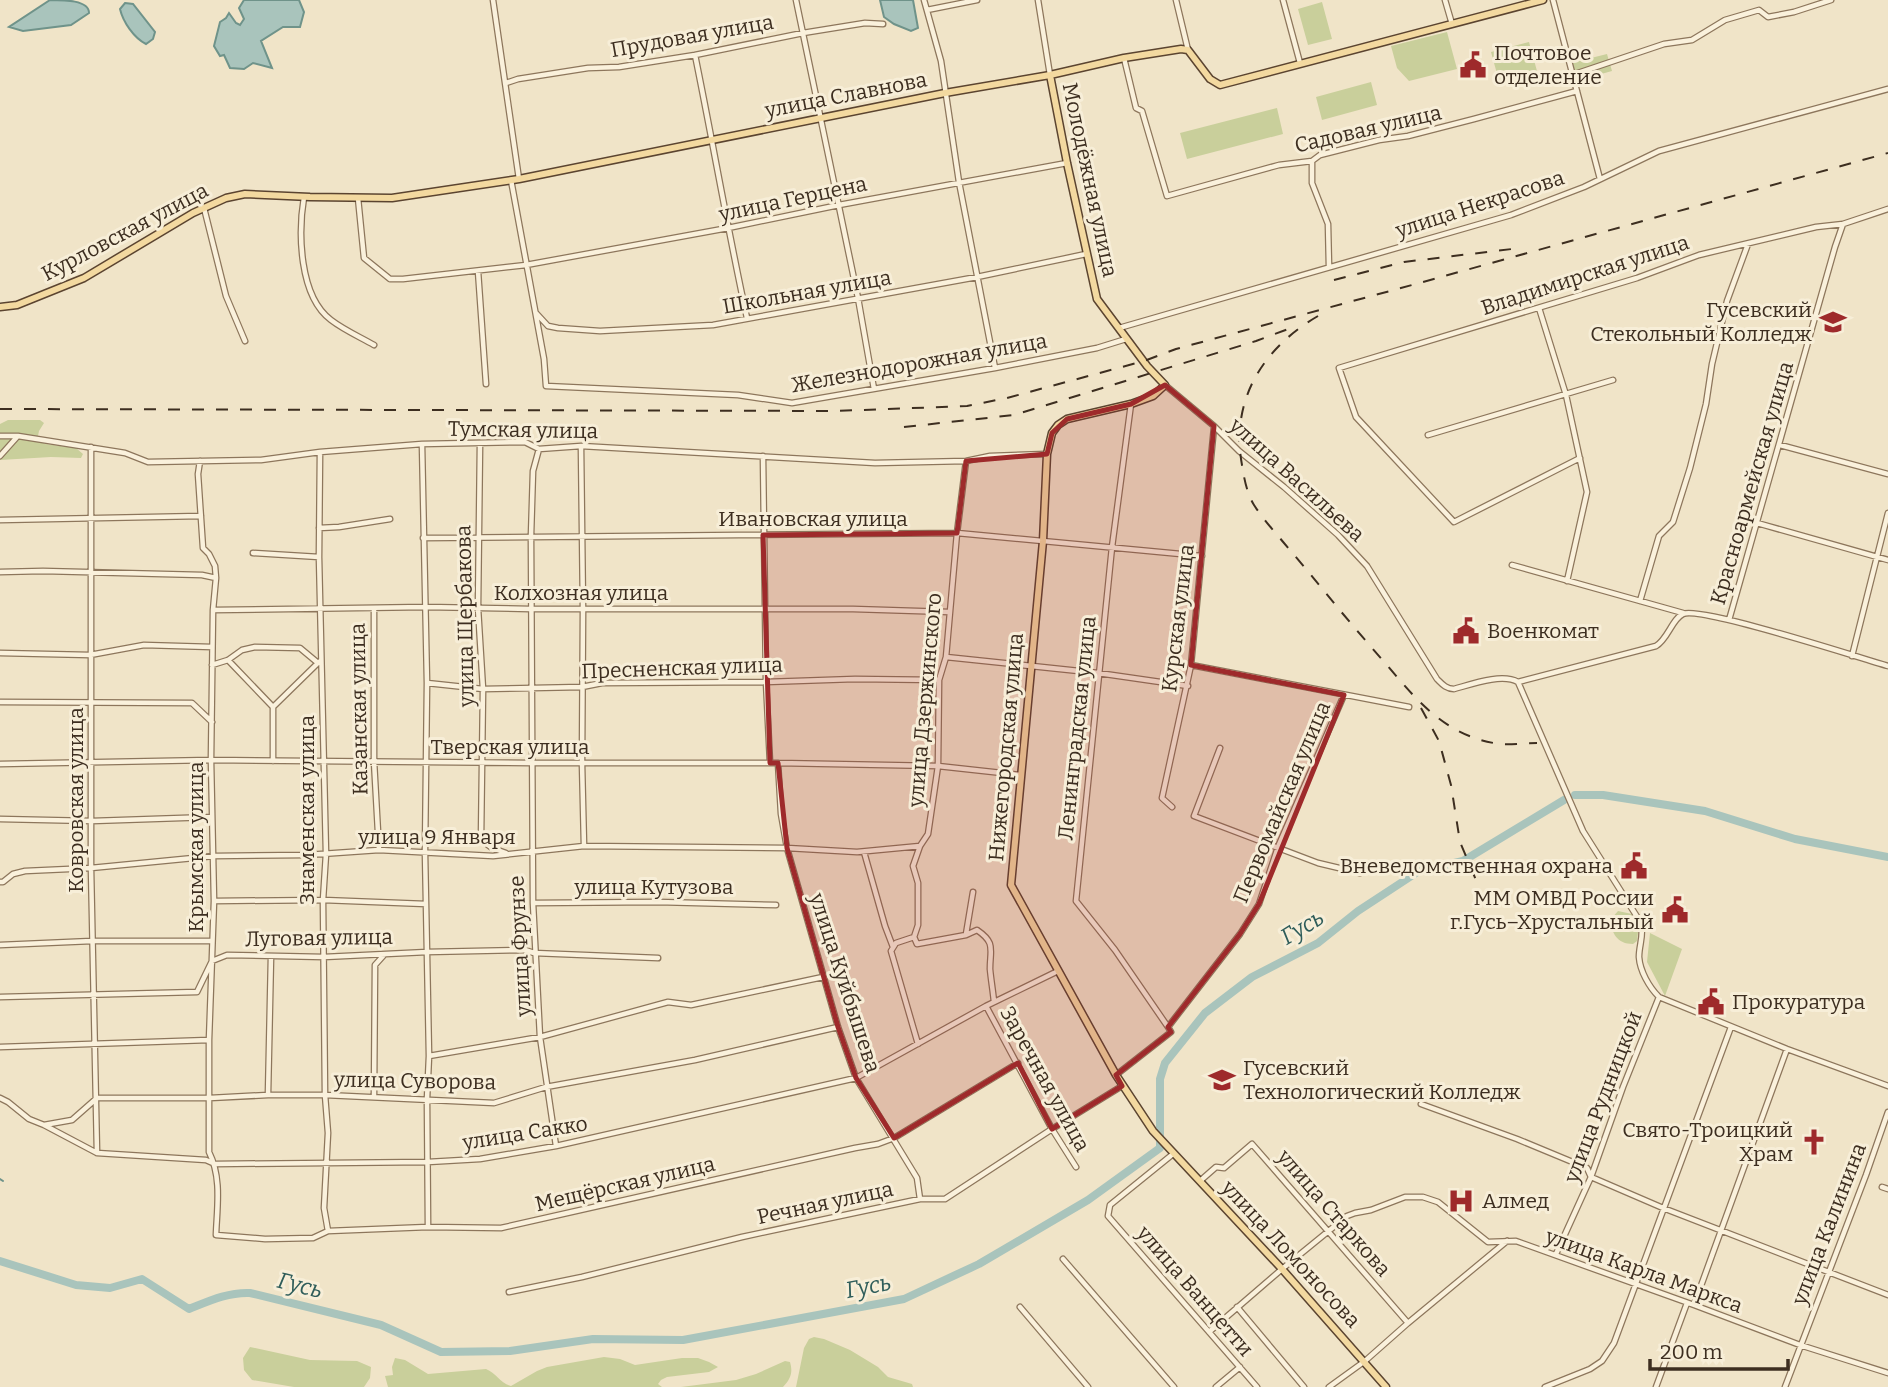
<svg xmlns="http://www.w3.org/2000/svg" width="1888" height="1387" font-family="Bitter,serif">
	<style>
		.green { fill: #c9cf9b }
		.water { fill: #a9c4bc; stroke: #6f938a; stroke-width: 2 }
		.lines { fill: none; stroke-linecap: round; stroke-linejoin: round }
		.stream { stroke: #6f938a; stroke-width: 2 }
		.river { stroke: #a9c4bc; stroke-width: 8 }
		.minor-casing { stroke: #8d765c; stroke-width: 7 }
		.major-casing { stroke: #5b4430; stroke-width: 9 }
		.minor { stroke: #faf1dc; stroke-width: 4.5 }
		.major { stroke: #f3d9a0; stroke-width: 6 }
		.rail { stroke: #3d2e20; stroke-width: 2; stroke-dasharray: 12 12; stroke-linecap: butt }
		.marked { fill: #9e2a2b; fill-opacity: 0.2; stroke: #9e2a2b; stroke-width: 5; stroke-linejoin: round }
		.labels { text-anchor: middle; stroke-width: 6; stroke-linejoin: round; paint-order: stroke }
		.street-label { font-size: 21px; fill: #3d2e20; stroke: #f7eed8 }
		.poi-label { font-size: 21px; fill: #3d2e20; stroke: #f7eed8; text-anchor: start }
		.water-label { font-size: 23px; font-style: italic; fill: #2f5d5a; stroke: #f7eed8 }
	</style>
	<rect width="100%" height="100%" fill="#f0e4c8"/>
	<path class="green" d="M1322 2 1332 39 1308 45 1298 9Z
		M1447 32 1457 69 1409 81 1397 68 1391 46Z
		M1529 42 1537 71 1499 81 1491 52Z
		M1607 54 1612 71 1576 81 1571 63Z
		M1371 82 1377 105 1322 120 1316 97Z
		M1277 108 1283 134 1187 159 1180 133Z
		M8 420H40L44 423 39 431 38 436 45 444 76 448 83 454 81 458 51 457 0 460V424Z
		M1618 911 1632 914 1638 932 1637 941 1633 944C1617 944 1611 933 1611 919Z
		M1650 933 1682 949 1665 996 1647 962Z
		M814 1337 824 1339 850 1350 878 1367 888 1377 912 1384 913 1387H796L804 1348 809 1339Z
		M250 1347 310 1360 357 1361 371 1367 370 1378 364 1387H294L252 1380 244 1370 243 1358Z
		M604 1357 620 1359 635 1365 682 1358H698L709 1362 718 1367 709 1372 667 1377 661 1380 658 1384 662 1387H388L385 1376 393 1375 392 1367 395 1358 405 1360 428 1374 486 1369C496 1373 500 1383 511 1386L537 1371 547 1367Z
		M785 1361 790 1362C793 1372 791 1379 783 1387H681L736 1380 756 1374Z"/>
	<path class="water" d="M50 0C64 0 89 0 89 13L71 25 23 31 9 27Z
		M244 0H299L304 12 300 27H283L261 41 272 68 253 63 244 69 230 68 224 55 220 56 214 46 220 22 226 18 229 13 236 23 240 25 244 19 239 8Z
		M880 0H913L918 28 911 31 894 24 884 17Z
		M125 3 133 4 155 32 153 39 146 44C134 38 123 22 120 9Z"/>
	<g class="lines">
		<path class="stream" d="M0 1179 3 1181"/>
		<path class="river" d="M1575 795H1603L1705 811 1795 839 1888 857
			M0 1261 76 1285 110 1288 142 1279 189 1309C209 1301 228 1292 250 1293L381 1325 441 1352 510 1351 593 1339 683 1340 904 1299 979 1264 1088 1200 1160 1148V1079L1165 1063 1205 1013 1252 977 1318 943 1358 911 1419 871 1463 861 1564 800"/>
		<g class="minor-casing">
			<path id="minor" d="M493 0 519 179
				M796 0 858 298 874 389
				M924 0 941 61 959 182 995 368
				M1038 0 1050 75
				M1176 0 1188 50
				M1283 0 1300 63
				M1445 0 1452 24
				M1553 0 1600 179
				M927 10 977 0
				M695 55C713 143 728 231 747 318
				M1124 58 1136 108 1142 111 1167 196 1279 165 1312 161 1320 155 1379 140 1408 136 1474 119 1577 91
				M1572 75 1664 44 1692 40 1725 20 1759 10 1768 17 1794 12 1831 0
				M506 83 518 79 588 68 619 67 695 55 803 33 865 23 883 24
				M1312 161V183L1328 224 1329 267
				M511 180 544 359 546 386 738 395 792 403 995 368 1097 348 1126 339
				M304 197C298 233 299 296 331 320 344 330 360 337 374 345
				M358 198 364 258 390 279H403L526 265 728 228 839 205 1067 163
				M204 208 226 296 245 341
				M478 271 486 384
				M1539 308 1566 395 1587 492 1567 581
				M536 313 548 326 558 328 600 331 713 325 977 277 1086 254
				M1119 328 1511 215 1584 187 1659 151 1888 89
				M1165 385 1214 426 1239 451 1284 487 1338 535 1367 566 1437 679C1442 684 1446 689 1454 689 1472 684 1502 673 1518 682
				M1131 404 1112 547 1076 901 1115 950 1168 1027
				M1428 435 1613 380
				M0 436H18L125 453 148 462 261 460 320 452 422 444 525 442 539 449 581 446 875 463 966 461 990 456 1047 454
				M480 443 478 608 483 689 481 840 492 848 506 853
				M422 444 427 683 425 852 429 1056 427 1099 428 1227
				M1780 445 1888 474
				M581 446 583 610 582 763 584 846
				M91 447V868L97 1153
				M539 449 533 471 531 536 533 903 540 1037 556 1146
				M320 452 319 557 326 854 323 900 325 1095 328 1133 324 1208 328 1231
				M0 456 17 437
				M763 456 766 682 770 763
				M1580 458 1454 522 1356 417 1339 368 1637 278 1699 255 1816 227 1843 224
				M200 461 198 474 203 548 209 554 215 566 216 578 213 610 211 760 214 901 209 1040V1152C222 1178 217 1207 216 1235L265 1239 313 1238 328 1231 428 1227 501 1228 855 1148 878 1144 894 1138 1018 1063
				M0 520 201 516
				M1757 523 1888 560
				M319 528 339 527 390 519
				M423 538 957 533 1202 556
				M253 553 319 557
				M1512 565 1683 613
				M0 572 43 571 202 575 216 578
				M1640 601 1659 536 1673 522 1690 468 1706 404 1712 364 1727 301 1748 244
				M374 609V761L379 850
				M213 610 426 607 530 609H853L949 612
				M1729 620 1835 247 1843 224 1888 209
				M0 653 90 655 144 645 212 647
				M1852 656 1888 513
				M946 657 1098 673 1188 686
				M228 660 273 707V761
				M212 665 228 660 242 650 255 647 300 648 318 663
				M1191 665 1409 707
				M1518 682 1583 831 1641 923C1644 936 1639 945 1639 957 1640 971 1649 987 1659 997L1787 1049 1888 1086
				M1518 682 1656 646C1668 639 1672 619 1683 614 1701 606 1860 658 1888 666
				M427 683 483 689 582 687 602 683 766 682 855 679 939 680
				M0 702 192 703 212 722
				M273 707 319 662
				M1220 748 1194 816 1318 863 1360 873
				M778 763 781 814 787 848 838 1027 856 1078 917 1178 920 1199
				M0 764 211 760 531 763H778L938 766 1020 775
				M1172 807 1162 798 1191 665 1214 427
				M0 819 92 821 211 817
				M864 852 885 926 893 947
				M0 882H3L13 874 25 871 91 868 214 856 307 855 379 850 493 856 584 846 787 848 857 852 920 846
				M214 901 323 900 426 904
				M533 903 658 902 776 905
				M966 934 973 892
				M914 937 917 944 966 935 977 930C996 943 990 949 990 969 991 980 993 991 994 1002
				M0 945 92 941H212
				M0 997 197 992 212 961 227 955 324 957 427 952 525 950 534 953 658 958
				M986 1006 1052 1129 1076 1167
				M918 1044 891 951 896 943 914 937 918 925V883L913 866 920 846 928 834 938 766 939 680 946 657 957 533 966 461
				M0 1047 209 1040
				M429 1056 540 1037 668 1002 691 1005 823 977
				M1116 1075 1171 1032 1168 1027 1240 934 1259 904 1278 847 1344 695
				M268 1095 271 956
				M374 1096 375 965 384 955
				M0 1098 8 1102 29 1119 44 1125 72 1120 97 1098H210L268 1095H325L494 1103 546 1087 695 1060 838 1027
				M1421 1104 1517 1139 1587 1168 1591 1177 1663 1208 1888 1295
				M44 1125 97 1153 206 1160 215 1164 428 1162 480 1159 556 1146 856 1078 986 1006 1058 971
				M1173 1154 1110 1205 1108 1216 1257 1387
				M1200 1181 1216 1167 1224 1168 1252 1144 1408 1323
				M1882 1187 1888 1189
				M1556 1254 1591 1177 1623 1087 1659 997
				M1063 1259 1174 1387
				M509 1292 582 1277 742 1237 821 1220 920 1199H945L1052 1129 1122 1086
				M1694 1305 1787 1049
				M1020 1307 1088 1387
				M1237 1307 1304 1387
				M1209 1332 1282 1269 1347 1216 1355 1213 1371 1210 1405 1197H1423L1438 1202 1488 1242 1516 1241 1694 1305 1800 1345 1888 1373
				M1216 1387 1240 1367
				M1329 1387 1365 1361 1408 1323 1507 1241
				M1545 1387 1590 1369 1602 1361 1614 1343 1731 1027
				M1656 1387 1687 1303
				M1785 1387 1866 1175 1888 1112"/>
		</g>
		<g class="major-casing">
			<path id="major" d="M1050 75 1067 163 1097 299 1147 366 1165 385 1153 396 1131 404 1067 419 1058 425 1052 433 1047 454 1043 541 1011 885 1116 1075 1153 1131 1282 1269 1386 1387
				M0 307 17 305 84 278 193 213 226 198 245 194 310 197 392 198 519 179 945 93 1050 75 1124 58 1181 49 1188 50 1210 79 1220 85 1543 0"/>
		</g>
		<use href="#minor" class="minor"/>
		<use href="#major" class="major"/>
		<path class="rail" d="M1334 280 1404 262 1512 249
			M1318 316C1263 348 1230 400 1242 465 1244 478 1247 494 1254 505 1263 519 1274 531 1284 543 1302 564 1320 586 1338 608 1354 627 1370 646 1386 664 1418 702 1447 737 1500 744 1512 745 1525 743 1537 743
			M0 409 835 411 967 406 1007 398 1144 361 1176 349 1412 285 1888 153
			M904 427 1014 415 1256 341 1291 328
			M1421 708 1439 741 1451 785 1460 842 1476 880"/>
	</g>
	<path class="marked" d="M1165 385 1214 426 1191 665 1344 695 1259 904 1240 934 1168 1027 1171 1032 1116 1075 1122 1086 1052 1129 1018 1063 894 1138 856 1078 838 1027 787 848 778 763H770L763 535 957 533 966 461 1047 454 1052 433 1067 419 1131 404Z"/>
	<defs>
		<g id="civic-bare" transform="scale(2.1)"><path d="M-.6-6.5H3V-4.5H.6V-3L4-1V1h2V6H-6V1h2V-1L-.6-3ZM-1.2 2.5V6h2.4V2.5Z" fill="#9e2a2b" stroke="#f7eed8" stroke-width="2.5" paint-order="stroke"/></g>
		<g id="university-bare" transform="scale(2.1)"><path d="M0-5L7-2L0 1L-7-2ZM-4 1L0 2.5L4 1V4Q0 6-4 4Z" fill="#9e2a2b" stroke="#f7eed8" stroke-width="2.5" paint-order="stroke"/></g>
		<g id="church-bare" transform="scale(2.1)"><path d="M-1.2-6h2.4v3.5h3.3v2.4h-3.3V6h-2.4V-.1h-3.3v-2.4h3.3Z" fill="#9e2a2b" stroke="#f7eed8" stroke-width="2.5" paint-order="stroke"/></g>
		<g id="hospital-bare" transform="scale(2.1)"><path d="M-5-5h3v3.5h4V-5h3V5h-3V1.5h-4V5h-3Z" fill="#9e2a2b" stroke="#f7eed8" stroke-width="2.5" paint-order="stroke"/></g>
	</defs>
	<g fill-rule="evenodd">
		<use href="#civic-bare" x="1473" y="65"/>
		<use href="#university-bare" x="1833" y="322"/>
		<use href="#civic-bare" x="1466" y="631"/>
		<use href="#civic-bare" x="1634" y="866"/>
		<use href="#civic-bare" x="1675" y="910"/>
		<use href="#civic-bare" x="1711" y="1002"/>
		<use href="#university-bare" x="1222" y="1080"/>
		<use href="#church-bare" x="1814" y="1142"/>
		<use href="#hospital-bare" x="1461" y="1201"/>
	</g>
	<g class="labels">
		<g class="street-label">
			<text transform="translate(692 36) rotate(-10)" y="7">Прудовая улица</text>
			<text transform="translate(846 95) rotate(-11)" y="7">улица Славнова</text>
			<text transform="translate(1368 129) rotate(-13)" y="7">Садовая улица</text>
			<text transform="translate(1090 180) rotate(78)" y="7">Молодёжная улица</text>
			<text transform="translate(793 199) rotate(-12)" y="7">улица Герцена</text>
			<text transform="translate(1480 204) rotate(-18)" y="7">улица Некрасова</text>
			<text transform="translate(125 232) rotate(-28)" y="7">Курловская улица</text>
			<text transform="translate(1585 275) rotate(-18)" y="7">Владимирская улица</text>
			<text transform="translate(807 292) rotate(-10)" y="7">Школьная улица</text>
			<text transform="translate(919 363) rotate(-10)" y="7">Железнодорожная улица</text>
			<text transform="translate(523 430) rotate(1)" y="7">Тумская улица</text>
			<text transform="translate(1297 480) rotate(42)" y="7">улица Васильева</text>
			<text transform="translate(1752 483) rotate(-74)" y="7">Красноармейская улица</text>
			<text x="813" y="526">Ивановская улица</text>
			<text x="581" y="600">Колхозная улица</text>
			<text transform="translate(465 616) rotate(-91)" y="7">улица Щербакова</text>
			<text transform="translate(1178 618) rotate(-83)" y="7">Курская улица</text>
			<text transform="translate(682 668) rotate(-2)" y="7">Пресненская улица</text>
			<text transform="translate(925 700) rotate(-85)" y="7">улица Дзержинского</text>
			<text transform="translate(359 709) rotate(-91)" y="7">Казанская улица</text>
			<text transform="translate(1077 728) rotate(-84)" y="7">Ленинградская улица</text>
			<text x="510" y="754">Тверская улица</text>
			<text transform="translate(1006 747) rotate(-85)" y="7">Нижегородская улица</text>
			<text transform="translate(76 800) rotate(-90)" y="7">Ковровская улица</text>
			<text transform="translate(1282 802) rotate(-67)" y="7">Первомайская улица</text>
			<text transform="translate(307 810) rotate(-90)" y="7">Знаменская улица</text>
			<text x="437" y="844">улица 9 Января</text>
			<text transform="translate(196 847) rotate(-90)" y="7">Крымская улица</text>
			<text x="654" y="894">улица Кутузова</text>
			<text transform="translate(319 938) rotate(-1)" y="7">Луговая улица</text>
			<text transform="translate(520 946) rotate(-93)" y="7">улица Фрунзе</text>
			<text transform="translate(845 983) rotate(72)" y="7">улица Куйбышева</text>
			<text transform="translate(1045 1079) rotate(61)" y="7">Заречная улица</text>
			<text transform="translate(415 1081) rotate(1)" y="7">улица Суворова</text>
			<text transform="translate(1603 1097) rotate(-69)" y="7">улица Рудницкой</text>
			<text transform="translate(525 1133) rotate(-9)" y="7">улица Сакко</text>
			<text transform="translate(625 1184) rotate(-13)" y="7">Мещёрская улица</text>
			<text transform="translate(825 1203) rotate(-12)" y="7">Речная улица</text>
			<text transform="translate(1334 1213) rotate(49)" y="7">улица Старкова</text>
			<text transform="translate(1829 1224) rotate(-69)" y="7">улица Калинина</text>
			<text transform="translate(1291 1254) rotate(47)" y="7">улица Ломоносова</text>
			<text transform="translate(1644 1271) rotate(20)" y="7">улица Карла Маркса</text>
			<text transform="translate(1195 1291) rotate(49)" y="7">улица Ванцетти</text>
		</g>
		<g class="poi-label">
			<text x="1494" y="60">Почтовое<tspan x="1494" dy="24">отделение</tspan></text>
			<text x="1812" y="317" text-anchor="end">Гусевский<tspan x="1812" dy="24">Стекольный Колледж</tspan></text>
			<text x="1487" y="638">Военкомат</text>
			<text x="1613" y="873" text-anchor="end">Вневедомственная охрана</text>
			<text x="1654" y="905" text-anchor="end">ММ ОМВД России<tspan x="1654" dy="24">г.Гусь–Хрустальный</tspan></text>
			<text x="1732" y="1009">Прокуратура</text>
			<text x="1243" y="1075">Гусевский<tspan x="1243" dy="24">Технологический Колледж</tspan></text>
			<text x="1793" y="1137" text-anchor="end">Свято-Троицкий<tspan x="1793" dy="24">Храм</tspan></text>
			<text x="1482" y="1208">Алмед</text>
		</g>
		<g class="water-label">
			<text transform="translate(1302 927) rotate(-31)" y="8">Гусь</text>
			<text transform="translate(300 1285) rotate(14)" y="8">Гусь</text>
			<text transform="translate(868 1286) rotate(-11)" y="8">Гусь</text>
		</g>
	</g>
	<path d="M1650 1359v10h138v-10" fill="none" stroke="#3d2e20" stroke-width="3.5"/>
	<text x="1660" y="1359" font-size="21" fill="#3d2e20" stroke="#f7eed8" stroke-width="5" paint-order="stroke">200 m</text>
</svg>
